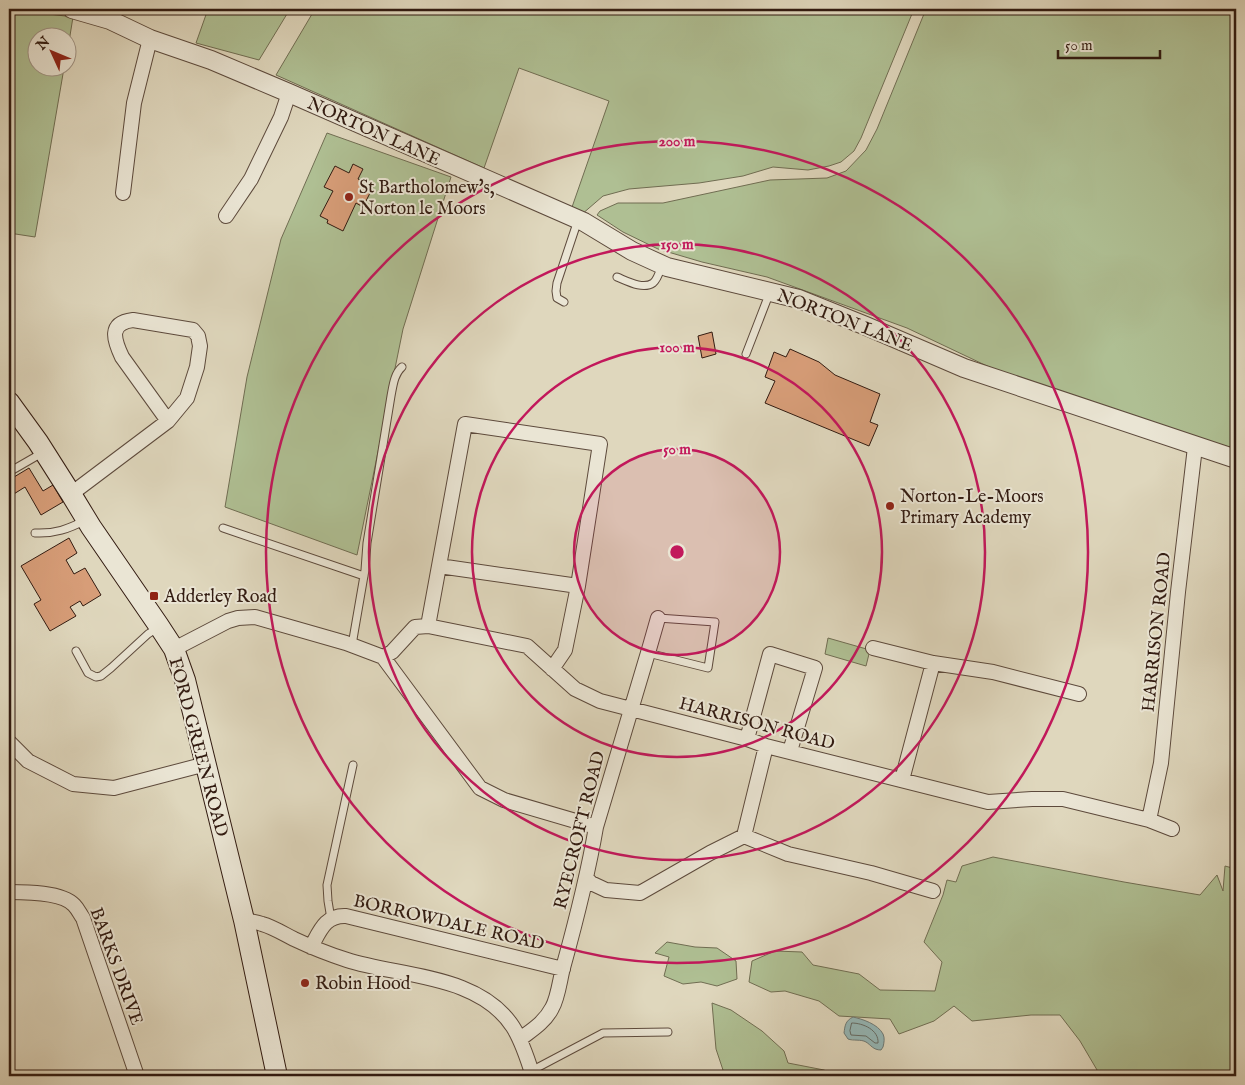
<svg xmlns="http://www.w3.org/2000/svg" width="1245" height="1085" font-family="'IM FELL English',serif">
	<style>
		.green { fill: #afbf93; stroke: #706d52 }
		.water { fill: #95b8b8; stroke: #6d7975 }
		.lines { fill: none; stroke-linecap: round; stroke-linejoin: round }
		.shore { stroke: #646a64; stroke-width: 1 }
		.building { fill: #d79d78; stroke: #321b11 }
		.service-casing { stroke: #5d4a3c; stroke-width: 9 }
		.minor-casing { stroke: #5d4a3c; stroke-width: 16 }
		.tertiary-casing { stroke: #5d4a3c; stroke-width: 20 }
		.secondary-casing { stroke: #321b11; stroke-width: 22 }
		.service { stroke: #eae5d4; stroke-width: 7 }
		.minor { stroke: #eae5d4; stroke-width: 14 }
		.tertiary { stroke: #eae5d4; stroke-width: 18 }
		.secondary { stroke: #eae5d4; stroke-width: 20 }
		.ring { fill: none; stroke: #c2185b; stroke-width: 2.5 }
		.poi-dot { fill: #8f2418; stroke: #eae5d4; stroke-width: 2 }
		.labels { text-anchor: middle; stroke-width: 4; stroke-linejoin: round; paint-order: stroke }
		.street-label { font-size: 18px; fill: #321b11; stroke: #eae5d4 }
		.poi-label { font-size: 18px; fill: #321b11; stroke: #eae5d4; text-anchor: start }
		.centre { fill: #c2185b; stroke: #eae5d4; stroke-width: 2.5 }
		.ring-label { font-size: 15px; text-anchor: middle; font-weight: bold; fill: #c2185b; stroke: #eae5d4; stroke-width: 4; stroke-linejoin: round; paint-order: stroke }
	</style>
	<rect width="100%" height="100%" fill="#dfd7bd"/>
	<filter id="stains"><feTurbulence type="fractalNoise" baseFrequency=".004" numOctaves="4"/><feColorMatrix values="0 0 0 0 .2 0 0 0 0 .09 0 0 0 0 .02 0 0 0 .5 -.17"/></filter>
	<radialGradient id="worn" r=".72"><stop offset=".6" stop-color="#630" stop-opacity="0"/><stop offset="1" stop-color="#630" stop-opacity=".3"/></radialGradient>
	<path class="green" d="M9 9 73 17 68 48V38H38V68H64L35 237 9 233Z
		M208 9H290L259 60 196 43Z
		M315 9H914L861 138 854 151 841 162 829 166 808 170 773 167 743 176 699 183 629 189 603 196 581 215 571 210 609 101 519 68 484 168 276 75Z
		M926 9H1236V449L1191 436 1038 386 987 366 907 328 767 277 702 262 658 249 623 232 597 215 600 211 618 203H663L770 180 827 178 846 171 866 150 877 129Z
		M327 133 451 177 403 329 357 555 225 507 247 377 281 239Z
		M828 638 870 650 866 666 825 654Z
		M993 857 1124 882 1200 895 1217 875 1223 891 1225 866 1236 869V1076H1100V1075L1080 1041 1060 1015H1031L972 1021 954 1006 934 1021 899 1034 890 1019 839 1016 819 1001 785 991 771 992 749 982 752 961 775 951 802 952 813 965 859 974 880 990 935 991 942 962 924 942 943 895 947 880 956 882 962 866Z
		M667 942 695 947 717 948 736 961 737 979 717 986 701 982 683 984 664 976 669 957 655 953Z
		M712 1003 731 1010 762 1031 784 1051 788 1063 824 1070 836 1076H725L716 1049Z"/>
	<path class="water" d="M853 1017C862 1019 878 1024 883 1034 885 1038 884 1043 883 1047L881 1050C873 1050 871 1045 866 1042 861 1039 853 1041 848 1039L844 1033C845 1026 845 1021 853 1017Z"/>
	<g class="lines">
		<path class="shore" d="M852 1023C863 1023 879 1030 878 1043H875L866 1036 851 1035 850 1031Z"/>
	</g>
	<path class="building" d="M353 164 363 169 358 179 373 187 363 207 356 203 343 231 327 223 328 220 320 216 333 191 324 187 335 166 349 173Z
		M712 332 716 354 702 358 698 336Z
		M790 349 819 362 835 375 880 394 870 422 878 425 869 446 765 403 775 381 765 377 774 352 786 357Z
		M29 468 43 491 53 485 63 502 41 515 25 487 9 497V480Z
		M69 538 77 553 66 560 74 574 85 568 101 595 83 606 80 601 70 607 76 616 50 631 34 604 41 600 21 566Z"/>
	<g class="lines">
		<g class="service-casing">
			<path id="service" d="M617 277C627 281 643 290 653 283 658 279 660 270 662 265
				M564 302 557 298 556 291 557 283 578 220
				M746 354 770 292
				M9 472 42 453
				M223 528 364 576
				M35 533C55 534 68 529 86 520
				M352 645 365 570 367 543 391 396C393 386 394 374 402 367
				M76 651 88 673 96 677 101 676 111 668 148 634 159 627
				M648 653 708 668 715 622 658 618
				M331 919 328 901 327 885 353 765
				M531 1071 603 1033 668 1032"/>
		</g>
		<g class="minor-casing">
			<path id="minor" d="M123 193 134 103 150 39
				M226 216 251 179 281 117 289 93
				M71 494 168 421 187 398 197 367 200 346 198 336 193 330 133 320C108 323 114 340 122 357L168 421
				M439 566 578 586
				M428 626 465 424 600 444 578 586 565 650 552 669
				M873 648 933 663 993 672 1079 694
				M174 649 228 621 238 618 255 617 346 643 383 657 480 788 504 800 596 827
				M383 657 392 652 415 627 428 626 527 646 575 689 600 701 747 739 766 746 988 802 1032 799H1063L1149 820 1172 829
				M747 739 770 654 815 668 790 751
				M9 742 28 761 73 784 114 788 206 764
				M902 780 933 663
				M1149 820 1161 763 1178 592 1195 447
				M744 836 788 854 871 873 933 891
				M586 878 591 883 606 890 640 893 710 853 744 836 766 746
				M9 892C26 892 62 892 74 905 78 909 80 914 83 918L137 1076
				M244 920C250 921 256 922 262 924 273 927 284 934 294 939 311 947 328 954 347 960 400 977 479 974 513 1027 522 1041 528 1060 533 1076
				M311 947C320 931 325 915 346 916L563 969
				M520 1039C532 1030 545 1022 552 1008 558 998 560 979 563 968 576 921 588 874 596 827L650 646 658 618"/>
		</g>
		<g class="tertiary-casing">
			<path id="tertiary" d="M72 9 110 20 150 39 211 60 289 93 584 222 632 251 667 267 799 299 866 326 964 368 1236 459"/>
		</g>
		<g class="secondary-casing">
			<path id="secondary" d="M9 402 38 442 71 494 91 527 159 626 174 649 185 680 244 920 277 1076"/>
		</g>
		<use href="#service" class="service"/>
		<use href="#minor" class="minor"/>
		<use href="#tertiary" class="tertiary"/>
		<use href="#secondary" class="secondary"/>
	</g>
	<circle cx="677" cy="552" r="103" fill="#c2185b" fill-opacity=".12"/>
	<g class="ring">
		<circle cx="677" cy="552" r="103"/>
		<circle cx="677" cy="552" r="205"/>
		<circle cx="677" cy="552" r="308"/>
		<circle cx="677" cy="552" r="411"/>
	</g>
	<g class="poi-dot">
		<circle cx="349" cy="197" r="5"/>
		<circle cx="890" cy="506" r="5"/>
		<rect x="149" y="591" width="10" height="10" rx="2.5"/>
		<circle cx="305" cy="983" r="5"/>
	</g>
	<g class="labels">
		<g class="street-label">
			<text transform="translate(374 131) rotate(24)" y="6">NORTON LANE</text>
			<text transform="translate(845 320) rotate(21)" y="6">NORTON LANE</text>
			<text transform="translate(1156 632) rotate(-84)" y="6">HARRISON ROAD</text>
			<text transform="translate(757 723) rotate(15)" y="6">HARRISON ROAD</text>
			<text transform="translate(199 747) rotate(75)" y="6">FORD GREEN ROAD</text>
			<text transform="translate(579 830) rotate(-76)" y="6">RYECROFT ROAD</text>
			<text transform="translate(449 922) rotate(13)" y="6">BORROWDALE ROAD</text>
			<text transform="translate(117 966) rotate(70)" y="6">BARKS DRIVE</text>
		</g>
		<g class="poi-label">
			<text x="359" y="193">St Bartholomew's,<tspan x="359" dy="21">Norton le Moors</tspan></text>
			<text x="900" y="502">Norton-Le-Moors<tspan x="900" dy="21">Primary Academy</tspan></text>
			<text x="164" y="602">Adderley Road</text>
			<text x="315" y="989">Robin Hood</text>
		</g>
	</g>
	<circle cx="677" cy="552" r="8" class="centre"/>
	<g class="ring-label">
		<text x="677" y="146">200 m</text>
		<text x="677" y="249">150 m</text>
		<text x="677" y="352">100 m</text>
		<text x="677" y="454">50 m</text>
	</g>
	<rect width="1245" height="1085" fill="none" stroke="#dfd7bd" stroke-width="30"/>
	<rect x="10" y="10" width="1225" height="1065" fill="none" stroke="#321b11" stroke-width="2.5"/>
	<rect x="15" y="15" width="1215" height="1055" fill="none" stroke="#321b11"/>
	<g transform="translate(52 52) rotate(314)"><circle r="24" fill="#eae5d4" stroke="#a09486"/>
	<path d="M0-4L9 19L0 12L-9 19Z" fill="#8f2418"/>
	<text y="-8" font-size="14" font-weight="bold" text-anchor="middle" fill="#321b11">N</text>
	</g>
	<path d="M1058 50v8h102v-8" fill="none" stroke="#321b11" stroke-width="2.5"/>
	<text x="1065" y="50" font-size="15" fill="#321b11" stroke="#eae5d4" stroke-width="4" paint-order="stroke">50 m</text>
	<rect width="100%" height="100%" filter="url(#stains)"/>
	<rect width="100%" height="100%" fill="url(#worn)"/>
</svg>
